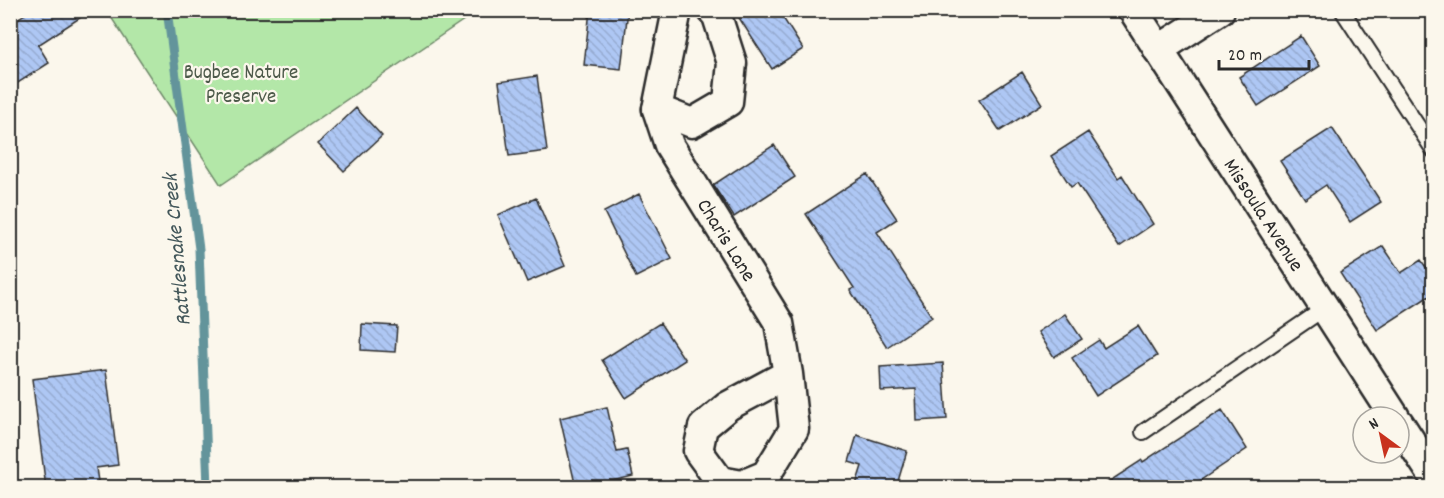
<svg xmlns="http://www.w3.org/2000/svg" width="1444" height="498" font-family="Dekko,sans-serif">
	<style>
		.green { fill: #b3e7a8; stroke: #6f896a; stroke-width: 1.5 }
		.lines { fill: none; stroke-linecap: round; stroke-linejoin: round }
		.stream { stroke: #64949b; stroke-width: 9 }
		.building { fill: url(#building-back-hatch); stroke: #2b2b2b; stroke-width: 1.5 }
		.service-casing { stroke: #2b2b2b; stroke-width: 18 }
		.minor-casing { stroke: #2b2b2b; stroke-width: 33 }
		.service { stroke: #fbf7ec; stroke-width: 14 }
		.minor { stroke: #fbf7ec; stroke-width: 28 }
		.labels { text-anchor: middle; stroke-width: 4.5; stroke-linejoin: round; paint-order: stroke }
		.park-label { font-size: 21px; fill: #4d5a4a; stroke: #fbf7ec }
		.street-label { font-size: 21px; fill: #2b2b2b; stroke: #fbf7ec }
		.water-label { font-size: 22px; font-style: italic; fill: #43575a; stroke: #fbf7ec }
	</style>
	<defs>
		<pattern id="building-back-hatch" width="6" height="6" patternUnits="userSpaceOnUse" patternTransform="scale(1.5)"><rect width="6" height="6" fill="#aec7f4"/><path d="M-1 5l2 2M0 0l6 6M5-1l2 2" fill="none" stroke="#96abd1"/></pattern>
	</defs>
	<rect width="100%" height="100%" fill="#fbf7ec"/>
	<filter id="ink" filterUnits="userSpaceOnUse"><feTurbulence type="fractalNoise" baseFrequency=".0167" numOctaves="2"/><feDisplacementMap in="SourceGraphic" scale="12" xChannelSelector="R" yChannelSelector="G"/><feConvolveMatrix kernelMatrix="1 2 1 2 8 2 1 2 1" color-interpolation-filters="sRGB"/></filter>
	<g filter="url(#ink)">
		<path class="green" d="M107 11H477L221 185Z"/>
		<g class="lines">
			<path class="stream" d="M167 10 199 249 208 488"/>
		</g>
		<path class="building" d="M31 10H92L38 45 49 63 10 88V24Z
			M590 10H628L621 69 584 65Z
			M734 10H778L803 49 772 69Z
			M1301 36 1320 66 1258 106 1239 77Z
			M1022 72 1042 104 1000 131 979 100Z
			M537 76 547 151 509 156 499 82Z
			M356 108 382 136 344 171 318 144Z
			M1332 128 1381 202 1350 222 1326 185 1305 199 1280 161Z
			M1088 132 1118 178 1122 175 1153 224 1119 247 1077 183 1071 187 1051 156Z
			M774 145 795 177 734 217 713 185Z
			M867 174 897 219 877 232 932 317 887 347 850 290 854 288 806 214Z
			M639 194 672 259 636 277 604 212Z
			M536 198 565 266 527 282 498 215Z
			M1383 246 1401 273 1421 260 1434 279V293L1377 330 1340 273Z
			M1065 314 1082 339 1054 357 1038 332Z
			M660 323 685 360 626 398 602 360Z
			M362 324 397 326 395 352 361 350Z
			M1138 326 1157 356 1096 396 1072 358 1099 340 1104 348Z
			M943 363 947 419 917 421 916 389 881 391 880 367Z
			M106 370 118 465 96 468 99 488H46L32 379Z
			M607 407 617 452 627 450 633 476 584 488H576L560 418Z
			M1222 410 1247 449 1189 488H1099L1142 460 1143 462Z
			M857 435 907 451 896 488H855L862 466 849 462Z"/>
		<g class="lines">
			<g class="service-casing">
				<path id="service" d="M1342 10 1434 151
					M1143 432 1325 308"/>
			</g>
			<g class="minor-casing">
				<g id="minor">
					<path id="s1" d="M677 10 657 109 669 145 779 323 788 374 794 429 766 475 742 485 720 481 698 451 703 427 728 406 788 374"/>
					<path id="s2" d="M1133 10 1395 417"/>
					<path d="M1158 50 1220 10"/>
					<path d="M657 109 692 123 728 102 732 63 717 16 712 10"/>
					<path d="M1399 423 1434 477"/>
				</g>
			</g>
			<use href="#service" class="service"/>
			<use href="#minor" class="minor"/>
		</g>
	</g>
	<g class="labels">
		<g class="park-label">
			<text x="241" y="78">Bugbee Nature<tspan x="241" dy="24">Preserve</tspan></text>
		</g>
		<g class="street-label">
			<text dy="7" stroke="none"><textPath href="#s2" startOffset="243">Missoula Avenue</textPath></text>
			<text dy="7" stroke="none"><textPath href="#s1" startOffset="250">Charis Lane</textPath></text>
		</g>
		<g class="water-label">
			<text transform="translate(175 250) rotate(-95)" y="8">Rattlesnake Creek</text>
		</g>
	</g>
	<rect width="1444" height="498" fill="none" stroke="#fbf7ec" stroke-width="36"/>
	<rect x="18" y="18" width="1408" height="462" fill="none" stroke="#2b2b2b" stroke-width="2" filter="url(#ink)"/>
	<g transform="translate(1381 435) rotate(327)"><circle r="28" fill="#fbf7ec" stroke="#a8a59f" stroke-width="1.5"/>
	<path d="M0-4.5L10 22L0 15L-10 22Z" fill="#c8321e"/>
	<text y="-9" font-size="16" font-weight="bold" text-anchor="middle" fill="#2b2b2b">N</text>
	</g>
	<path d="M1219 60v9h90v-9" fill="none" stroke="#2b2b2b" stroke-width="3"/>
	<text x="1228" y="60" font-size="18" fill="#2b2b2b" stroke="#fbf7ec" stroke-width="4.5" paint-order="stroke">20 m</text>
</svg>
